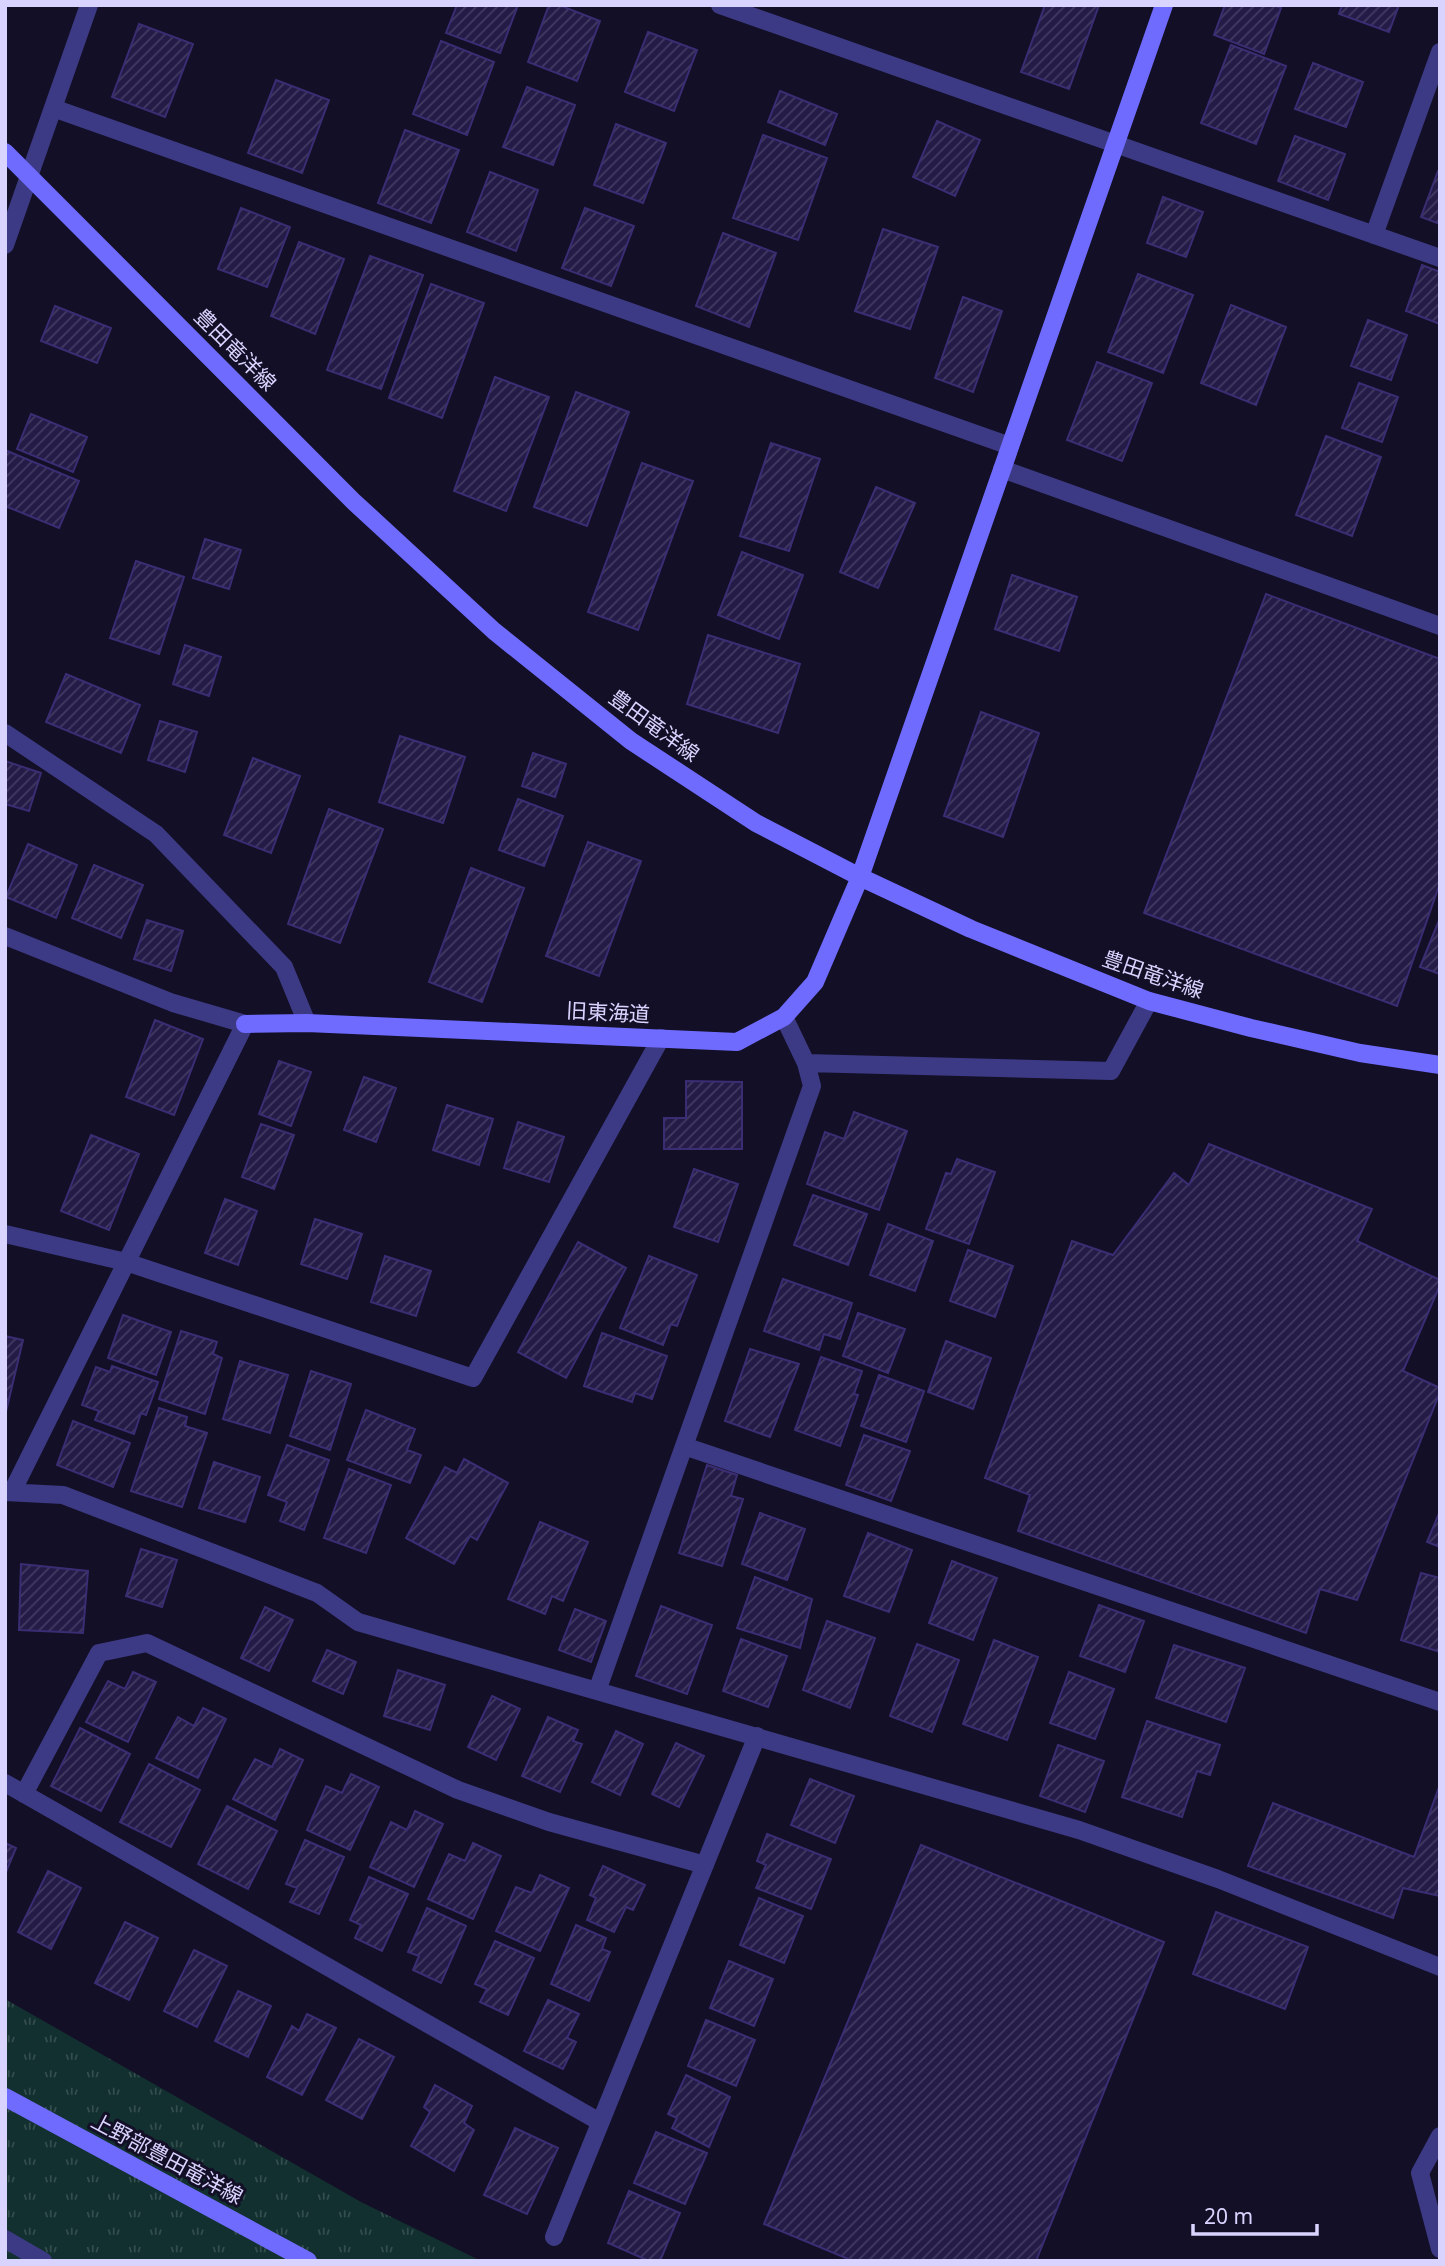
<svg xmlns="http://www.w3.org/2000/svg" width="1445" height="2266" font-family="'Noto Sans','Noto Sans JP',sans-serif">
	<style>
		.grass { fill: url(#grass-tufts) }
		.building { fill: url(#building-hatch); stroke: #3b2d73; stroke-width: 2 }
		.lines { fill: none; stroke-linecap: round; stroke-linejoin: round }
		.lane { stroke: #3d3a85; stroke-width: 18 }
		.street { stroke: #3d3a85; stroke-width: 18 }
		.secondary { stroke: #6f6bff; stroke-width: 18 }
		.labels { text-anchor: middle; stroke-width: 6; stroke-linejoin: round; paint-order: stroke }
		.street-label { font-size: 21px; fill: #d9d4ff; stroke: #130f26 }
	</style>
	<defs>
		<pattern id="grass-tufts" width="24" height="20" patternUnits="userSpaceOnUse" patternTransform="scale(1.75)"><rect width="24" height="20" fill="#12302f"/><path d="M3 7l-1-3M5 7V3M7 7l1-3M15 17l-1-3M17 17v-4M19 17l1-3" fill="none" stroke="#344d4e"/></pattern>
		<pattern id="building-hatch" width="6" height="6" patternUnits="userSpaceOnUse" patternTransform="scale(1.75)"><rect width="6" height="6" fill="#241b47"/><path d="M-1 1l2-2M0 6l6-6M5 7l2-2" fill="none" stroke="#433b63"/></pattern>
	</defs>
	<rect width="100%" height="100%" fill="#130f26"/>
	<path class="grass" d="M5 1999 361 2202 481 2261H5Z"/>
	<path class="building" d="M457 5H518L500 53 446 33Z
		M549 5H559L600 21 577 81 528 62Z
		M1045 5H1099L1069 89 1021 72Z
		M1225 5H1274L1281 8 1264 54 1214 35Z
		M1342 5H1399L1389 32 1339 14Z
		M139 24 193 44 165 117 112 97Z
		M648 32 697 50 674 111 625 92Z
		M441 41 494 62 467 135 413 114Z
		M1231 45 1286 66 1256 144 1201 123Z
		M1313 63 1363 82 1346 127 1295 109Z
		M276 80 329 100 302 173 248 153Z
		M527 87 575 105 553 165 503 147Z
		M780 91 837 114 825 145 768 122Z
		M937 121 980 140 955 196 913 177Z
		M616 124 666 143 643 203 594 185Z
		M405 130 459 150 431 223 378 203Z
		M763 135 827 158 798 240 733 218Z
		M1295 136 1345 154 1328 200 1278 181Z
		M1438 171H1440V224L1421 217Z
		M490 172 538 190 516 251 467 232Z
		M1163 197 1203 212 1186 257 1147 243Z
		M241 208 290 227 267 287 218 269Z
		M585 208 634 226 611 286 562 268Z
		M883 229 938 247 910 329 855 311Z
		M723 233 776 253 749 327 696 306Z
		M299 242 344 259 315 334 271 316Z
		M370 256 423 275 381 389 327 370Z
		M1422 265 1440 272V324L1406 311Z
		M1138 274 1193 295 1163 373 1108 352Z
		M431 284 484 303 442 418 389 398Z
		M963 297 1002 311 973 392 935 378Z
		M1231 305 1286 327 1256 405 1201 383Z
		M55 306 111 328 97 363 41 341Z
		M1368 320 1407 335 1391 380 1351 366Z
		M1097 362 1152 383 1122 461 1067 440Z
		M495 377 549 397 506 511 454 491Z
		M1359 383 1398 397 1382 442 1342 428Z
		M576 392 629 412 587 526 534 507Z
		M31 414 87 437 73 472 17 449Z
		M1326 436 1381 457 1352 536 1296 515Z
		M771 443 820 459 789 551 740 536Z
		M5 450 79 481 59 528 5 506Z
		M642 463 693 481 638 630 588 612Z
		M876 487 915 503 878 588 840 572Z
		M205 539 241 550 229 589 193 578Z
		M742 552 803 575 779 639 718 615Z
		M136 561 184 577 159 654 110 638Z
		M1012 575 1077 597 1059 651 995 629Z
		M1266 594 1440 659V883L1397 1006 1144 913Z
		M708 635 800 664 778 733 687 704Z
		M185 645 221 657 209 696 173 684Z
		M66 674 140 705 121 753 46 722Z
		M981 712 1039 733 1003 837 944 816Z
		M160 721 197 732 185 772 148 760Z
		M400 736 465 757 443 823 379 802Z
		M533 753 566 764 555 797 522 786Z
		M253 758 300 776 271 853 224 835Z
		M5 761 41 773 29 811 5 804Z
		M518 799 563 816 544 866 499 850Z
		M329 809 383 829 340 943 288 924Z
		M588 842 641 861 599 976 546 956Z
		M28 844 77 865 56 918 6 897Z
		M94 865 143 885 121 938 72 918Z
		M471 868 524 888 482 1002 429 982Z
		M1440 918V974L1420 967Z
		M147 920 183 931 171 971 134 959Z
		M155 1020 203 1039 174 1115 126 1097Z
		M279 1061 311 1072 291 1126 259 1114Z
		M364 1077 396 1088 376 1142 344 1130Z
		M686 1081 742 1082V1149H664V1118H686Z
		M447 1105 493 1119 479 1165 433 1150Z
		M854 1112 907 1131 879 1210 807 1184 825 1132 844 1139Z
		M518 1122 564 1137 549 1182 504 1168Z
		M261 1124 294 1135 274 1189 242 1177Z
		M91 1135 139 1154 109 1230 61 1211Z
		M1209 1144 1372 1209 1357 1241 1440 1280V1285L1403 1371 1440 1388V1392L1357 1600 1320 1589 1306 1633 1018 1531 1030 1495 985 1478 1072 1241 1113 1255 1174 1173 1189 1185Z
		M957 1159 995 1172 969 1244 926 1229 946 1173 951 1174Z
		M694 1169 738 1184 718 1242 674 1227Z
		M813 1195 867 1214 848 1265 794 1245Z
		M225 1199 257 1211 238 1265 205 1253Z
		M315 1219 362 1234 347 1279 301 1264Z
		M888 1224 933 1241 915 1291 870 1275Z
		M578 1242 626 1268 566 1378 518 1352Z
		M968 1250 1013 1266 995 1317 950 1301Z
		M385 1256 431 1271 416 1316 371 1302Z
		M649 1256 697 1275 677 1326 671 1324 663 1345 620 1328Z
		M783 1279 852 1303 840 1339 824 1334 819 1350 764 1331Z
		M858 1313 905 1329 888 1373 843 1356Z
		M123 1315 171 1332 156 1375 108 1358Z
		M181 1331 217 1342 213 1354 222 1358 205 1414 159 1399Z
		M602 1333 667 1356 652 1399 635 1393 632 1402 584 1386Z
		M5 1336 23 1340 5 1416Z
		M946 1341 991 1358 973 1409 928 1392Z
		M750 1349 799 1364 770 1437 725 1421Z
		M821 1357 862 1371 854 1394 858 1395 840 1446 795 1430Z
		M240 1361 288 1375 270 1433 223 1419Z
		M112 1366 158 1382 146 1415 141 1413 134 1434 95 1420 99 1411 82 1405 96 1367 110 1372Z
		M311 1371 351 1384 330 1450 290 1436Z
		M879 1375 924 1391 906 1442 861 1426Z
		M159 1408 187 1417 185 1426 207 1433 182 1507 131 1491Z
		M366 1410 415 1429 407 1450 421 1455 410 1483 347 1460Z
		M73 1421 130 1443 113 1487 57 1465Z
		M864 1435 910 1451 891 1501 846 1485Z
		M287 1445 329 1460 304 1530 280 1521 287 1502 268 1495Z
		M464 1459 508 1483 477 1540 470 1536 454 1564 406 1538 445 1467 457 1473Z
		M214 1462 260 1477 245 1522 199 1508Z
		M707 1465 737 1475 731 1496 743 1499 722 1566 679 1553Z
		M349 1469 391 1485 366 1553 324 1538Z
		M1440 1511V1547L1427 1542Z
		M760 1513 805 1529 787 1580 742 1564Z
		M540 1522 588 1542 563 1601 552 1596 545 1614 508 1599Z
		M868 1533 912 1550 889 1612 844 1596Z
		M141 1549 177 1560 162 1607 126 1596Z
		M952 1561 997 1578 973 1640 929 1623Z
		M21 1564 88 1571 83 1633 19 1630Z
		M1421 1573 1440 1578V1652L1401 1640Z
		M755 1577 812 1599 800 1648 737 1628Z
		M1099 1605 1144 1621 1125 1672 1080 1656Z
		M661 1606 712 1625 687 1694 636 1676Z
		M265 1607 293 1620 269 1671 241 1658Z
		M575 1609 606 1621 591 1662 559 1650Z
		M827 1621 875 1638 850 1708 803 1690Z
		M741 1639 787 1656 768 1707 723 1691Z
		M994 1640 1038 1657 1007 1740 963 1724Z
		M917 1644 959 1660 932 1732 890 1716Z
		M1174 1645 1245 1668 1226 1722 1156 1698Z
		M327 1650 356 1662 343 1694 313 1681Z
		M398 1670 445 1685 430 1730 384 1716Z
		M133 1672 156 1682 128 1742 86 1722 108 1681 125 1689Z
		M1069 1672 1114 1689 1095 1739 1050 1723Z
		M492 1696 520 1709 496 1760 468 1747Z
		M203 1708 226 1719 198 1778 156 1758 178 1717 194 1726Z
		M548 1717 578 1730 573 1741 582 1744 560 1792 522 1776Z
		M1147 1721 1220 1745 1210 1775 1197 1771 1182 1817 1122 1797Z
		M80 1728 130 1754 101 1811 51 1786Z
		M616 1731 643 1744 620 1795 592 1782Z
		M676 1743 704 1756 679 1807 652 1794Z
		M1058 1745 1104 1761 1085 1812 1040 1796Z
		M280 1749 303 1760 275 1820 233 1799 255 1759 272 1767Z
		M149 1764 200 1790 171 1847 120 1822Z
		M351 1774 379 1787 350 1850 307 1830 326 1786 342 1793Z
		M810 1779 854 1796 835 1843 791 1825Z
		M1440 1784V1896L1403 1888 1393 1918 1248 1866 1273 1803 1414 1857Z
		M227 1806 277 1831 248 1889 198 1864Z
		M415 1811 443 1824 414 1887 370 1867 391 1822 407 1830Z
		M767 1834 831 1859 811 1909 756 1888 766 1865 757 1861Z
		M305 1840 344 1857 319 1914 290 1902 297 1888 286 1884Z
		M5 1843 16 1848 6 1872H5Z
		M473 1843 501 1856 473 1919 428 1899 449 1854 465 1861Z
		M921 1845 1164 1942 1036 2261H853L764 2224Z
		M603 1866 645 1885 633 1910 626 1907 614 1932 587 1920 596 1898 590 1895Z
		M48 1871 81 1888 51 1949 18 1932Z
		M540 1875 569 1888 540 1951 496 1931 516 1887 532 1893Z
		M369 1877 408 1894 382 1951 355 1938 361 1925 350 1920Z
		M759 1898 803 1916 784 1963 740 1945Z
		M427 1908 466 1926 441 1983 413 1970 419 1956 408 1952Z
		M1216 1912 1308 1947 1285 2009 1193 1974Z
		M125 1922 158 1938 129 2000 95 1983Z
		M576 1925 606 1938 602 1949 610 1952 589 2001 551 1984Z
		M495 1941 534 1958 508 2015 480 2002 487 1989 475 1984Z
		M194 1950 227 1966 197 2027 164 2011Z
		M729 1961 773 1979 754 2026 710 2008Z
		M238 1991 271 2006 248 2057 215 2041Z
		M548 2000 579 2014 567 2038 576 2042 563 2069 524 2051Z
		M307 2014 336 2028 302 2095 267 2077 292 2026 299 2031Z
		M706 2020 755 2040 736 2086 688 2066Z
		M359 2039 394 2057 362 2119 326 2100Z
		M686 2075 730 2097 709 2147 672 2128 677 2118 668 2114Z
		M435 2085 472 2106 464 2123 474 2130 454 2171 411 2146 430 2112 424 2107Z
		M515 2128 558 2148 527 2214 484 2195Z
		M656 2132 707 2153 685 2204 634 2183Z
		M629 2191 680 2213 660 2261H649L608 2243Z"/>
	<g class="lines">
		<path class="lane" d="M5 2239 43 2261"/>
		<path class="street" d="M720 5 1440 258
			M53 108 1010 446
			M1374 235 1440 52
			M5 245 89 5
			M1002 469 1440 626
			M5 733 156 834 284 967 307 1023
			M5 936 173 1003 245 1024 12 1492
			M806 1063 1111 1071 1149 1001
			M5 1234 126 1262 473 1378 661 1038
			M684 1446 1440 1702
			M5 1492 63 1495 317 1593 358 1622 1079 1830 1218 1879 1440 1967
			M597 1691 812 1086 806 1063 784 1017
			M5 1783 600 2122
			M24 1794 99 1653 147 1643 458 1790 549 1822 705 1865
			M1440 2136 1420 2173 1440 2249
			M554 2237 757 1736"/>
		<path class="secondary" d="M5 152 353 501 494 631 631 741 756 823 860 877 971 929 1149 1001 1251 1028 1360 1053 1440 1065
			M245 1024 307 1023 737 1042 784 1017 815 982 860 877 1164 5
			M5 2097 308 2261"/>
	</g>
	<g class="labels">
		<g class="street-label">
			<text transform="translate(235 350) rotate(45)" y="7">豊田竜洋線</text>
			<text transform="translate(654 726) rotate(36)" y="7">豊田竜洋線</text>
			<text transform="translate(1153 975) rotate(19)" y="7">豊田竜洋線</text>
			<text transform="translate(608 1013) rotate(3)" y="7">旧東海道</text>
			<text transform="translate(167 2159) rotate(28)" y="7">上野部豊田竜洋線</text>
		</g>
	</g>
	<rect width="1445" height="2266" fill="none" stroke="#d9d4ff" stroke-width="14"/>
	<path d="M1193 2224v10h124v-10" fill="none" stroke="#d9d4ff" stroke-width="3.5"/>
	<text x="1204" y="2224" font-size="21" fill="#d9d4ff" stroke="#130f26" stroke-width="5" paint-order="stroke">20 m</text>
</svg>
